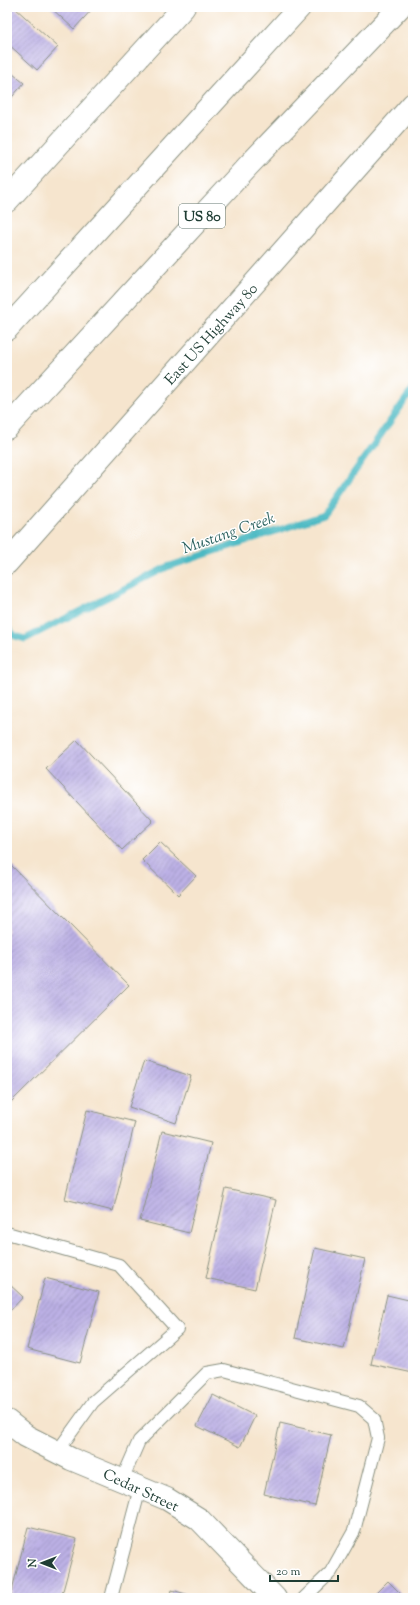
<svg xmlns="http://www.w3.org/2000/svg" width="420" height="1605" font-family="'Sorts Mill Goudy',serif">
	<style>
		.lines { fill: none; stroke-linecap: round; stroke-linejoin: round }
		.stream { stroke: #4bb9c3; stroke-width: 7 }
		.building { fill: url(#building-hatch) }
		.lane-casing { stroke: #8a9181; stroke-width: 14 }
		.street-casing { stroke: #8a9181; stroke-width: 24 }
		.secondary-casing { stroke: #8a9181; stroke-width: 24 }
		.highway-casing { stroke: #8a9181; stroke-width: 24 }
		.lane { stroke: #fff; stroke-width: 12 }
		.street { stroke: #fff; stroke-width: 22 }
		.secondary { stroke: #fff; stroke-width: 22 }
		.highway { stroke: #fff; stroke-width: 22 }
		.labels { text-anchor: middle; stroke-width: 3; stroke-linejoin: round; paint-order: stroke }
		.shield { fill: #fff; stroke: #627771; stroke-width: 1 }
		.shield-label { font-size: 14px; font-weight: bold; fill: #1f3d34 }
		.street-label { font-size: 15px; fill: #1f3d34; stroke: #fff }
		.water-label { font-size: 16px; font-style: italic; fill: #2c625f; stroke: #fff }
	</style>
	<defs>
		<pattern id="building-hatch" width="6" height="6" patternUnits="userSpaceOnUse"><rect width="6" height="6" fill="#bcb0e5"/><path d="M-1 1l2-2M0 6l6-6M5 7l2-2" fill="none" stroke="#9890ba"/></pattern>
	</defs>
	<rect width="100%" height="100%" fill="#fff"/>
	<filter id="ink" filterUnits="userSpaceOnUse"><feTurbulence type="fractalNoise" baseFrequency=".025" numOctaves="2"/><feDisplacementMap in="SourceGraphic" scale="8" xChannelSelector="R" yChannelSelector="G"/><feConvolveMatrix kernelMatrix="1 2 1 2 8 2 1 2 1" color-interpolation-filters="sRGB"/></filter>
	<filter id="wash" filterUnits="userSpaceOnUse"><feTurbulence type="fractalNoise" baseFrequency=".012" numOctaves="4" result="noise"/><feDisplacementMap in="SourceGraphic" scale="16" xChannelSelector="R" yChannelSelector="G"/><feGaussianBlur stdDeviation="0.9" result="paint"/><feColorMatrix in="noise" values="0 0 0 0 0 0 0 0 0 0 0 0 0 0 0 0 0 1.4 0 .05"/><feComposite in="paint" operator="in"/></filter>
	<g filter="url(#wash)">
		<rect width="100%" height="100%" fill="#f6e5ce"/>
		<g class="lines">
			<path class="stream" d="M7 628 15 636 25 639 167 567 324 515 413 389"/>
		</g>
		<g id="blocks">
			<path class="building" d="M7 7H14L58 47 37 70 7 43Z
				M50 7H94L74 29Z
				M7 69 24 83 7 103Z
				M77 740 153 821 122 850 46 769Z
				M160 842 196 876 178 895 142 860Z
				M7 861 129 985 7 1106Z
				M144 1061 191 1076 176 1123 129 1107Z
				M87 1110 135 1122 113 1211 65 1199Z
				M162 1131 211 1143 189 1233 140 1221Z
				M226 1189 276 1200 255 1289 206 1278Z
				M315 1248 365 1259 344 1349 295 1338Z
				M45 1278 99 1292 80 1363 27 1349Z
				M7 1282 23 1297 7 1314Z
				M387 1295 413 1301V1373L371 1364Z
				M213 1395 255 1416 240 1447 197 1426Z
				M280 1423 331 1435 315 1506 264 1494Z
				M28 1527 77 1539 61 1598H10Z
				M388 1581 405 1598H371Z
				M172 1590 200 1598H169Z"/>
		</g>
	</g>
	<g filter="url(#ink)">
		<use href="#blocks" fill-opacity="0" stroke="#8a9181" stroke-width="1"/>
		<g class="lines">
			<g class="lane-casing">
				<path id="lane" d="M7 1233 119 1265 177 1329 93 1402 57 1452
					M122 1480 139 1441 207 1373 224 1370 359 1406 374 1419 378 1438 354 1531 331 1572 304 1598
					M111 1598 140 1488"/>
			</g>
			<g class="street-casing">
				<path id="street" d="M7 1421 26 1436 71 1459 167 1499 199 1519 275 1598"/>
			</g>
			<g class="secondary-casing">
				<path id="secondary" d="M7 201 184 7
					M7 563 413 104"/>
			</g>
			<g class="highway-casing">
				<path id="highway" d="M7 329 300 7
					M7 428 247 167 400 7"/>
			</g>
			<use href="#lane" class="lane"/>
			<use href="#street" class="street"/>
			<use href="#secondary" class="secondary"/>
			<use href="#highway" class="highway"/>
		</g>
	</g>
	<g class="labels">
		<rect class="shield" x="179" y="204" width="46" height="24" rx="3"/>
		<g class="shield-label">
			<text x="202" y="221">US 80</text>
		</g>
		<g class="street-label">
			<text transform="translate(211 334) rotate(-48)" y="5">East US Highway 80</text>
			<text transform="translate(141 1490) rotate(25)" y="5">Cedar Street</text>
		</g>
		<g class="water-label">
			<text transform="translate(228 532) rotate(-19)" y="6">Mustang Creek</text>
		</g>
	</g>
	<rect width="420" height="1605" fill="none" stroke="#fff" stroke-width="24"/>
	<g transform="translate(42 1563) rotate(270)" stroke="#ffffff" stroke-width="3" paint-order="stroke">
	<path d="M0-3L7 15L0 10L-7 15Z" fill="#1f3d34"/>
	<text y="-6" font-size="11" font-weight="bold" text-anchor="middle" fill="#1f3d34">N</text>
	</g>
	<path d="M270 1575v6h68v-6" fill="none" stroke="#1f3d34" stroke-width="2"/>
	<text x="276" y="1575" font-size="12" fill="#1f3d34" stroke="#ffffff" stroke-width="3" paint-order="stroke">20 m</text>
</svg>
